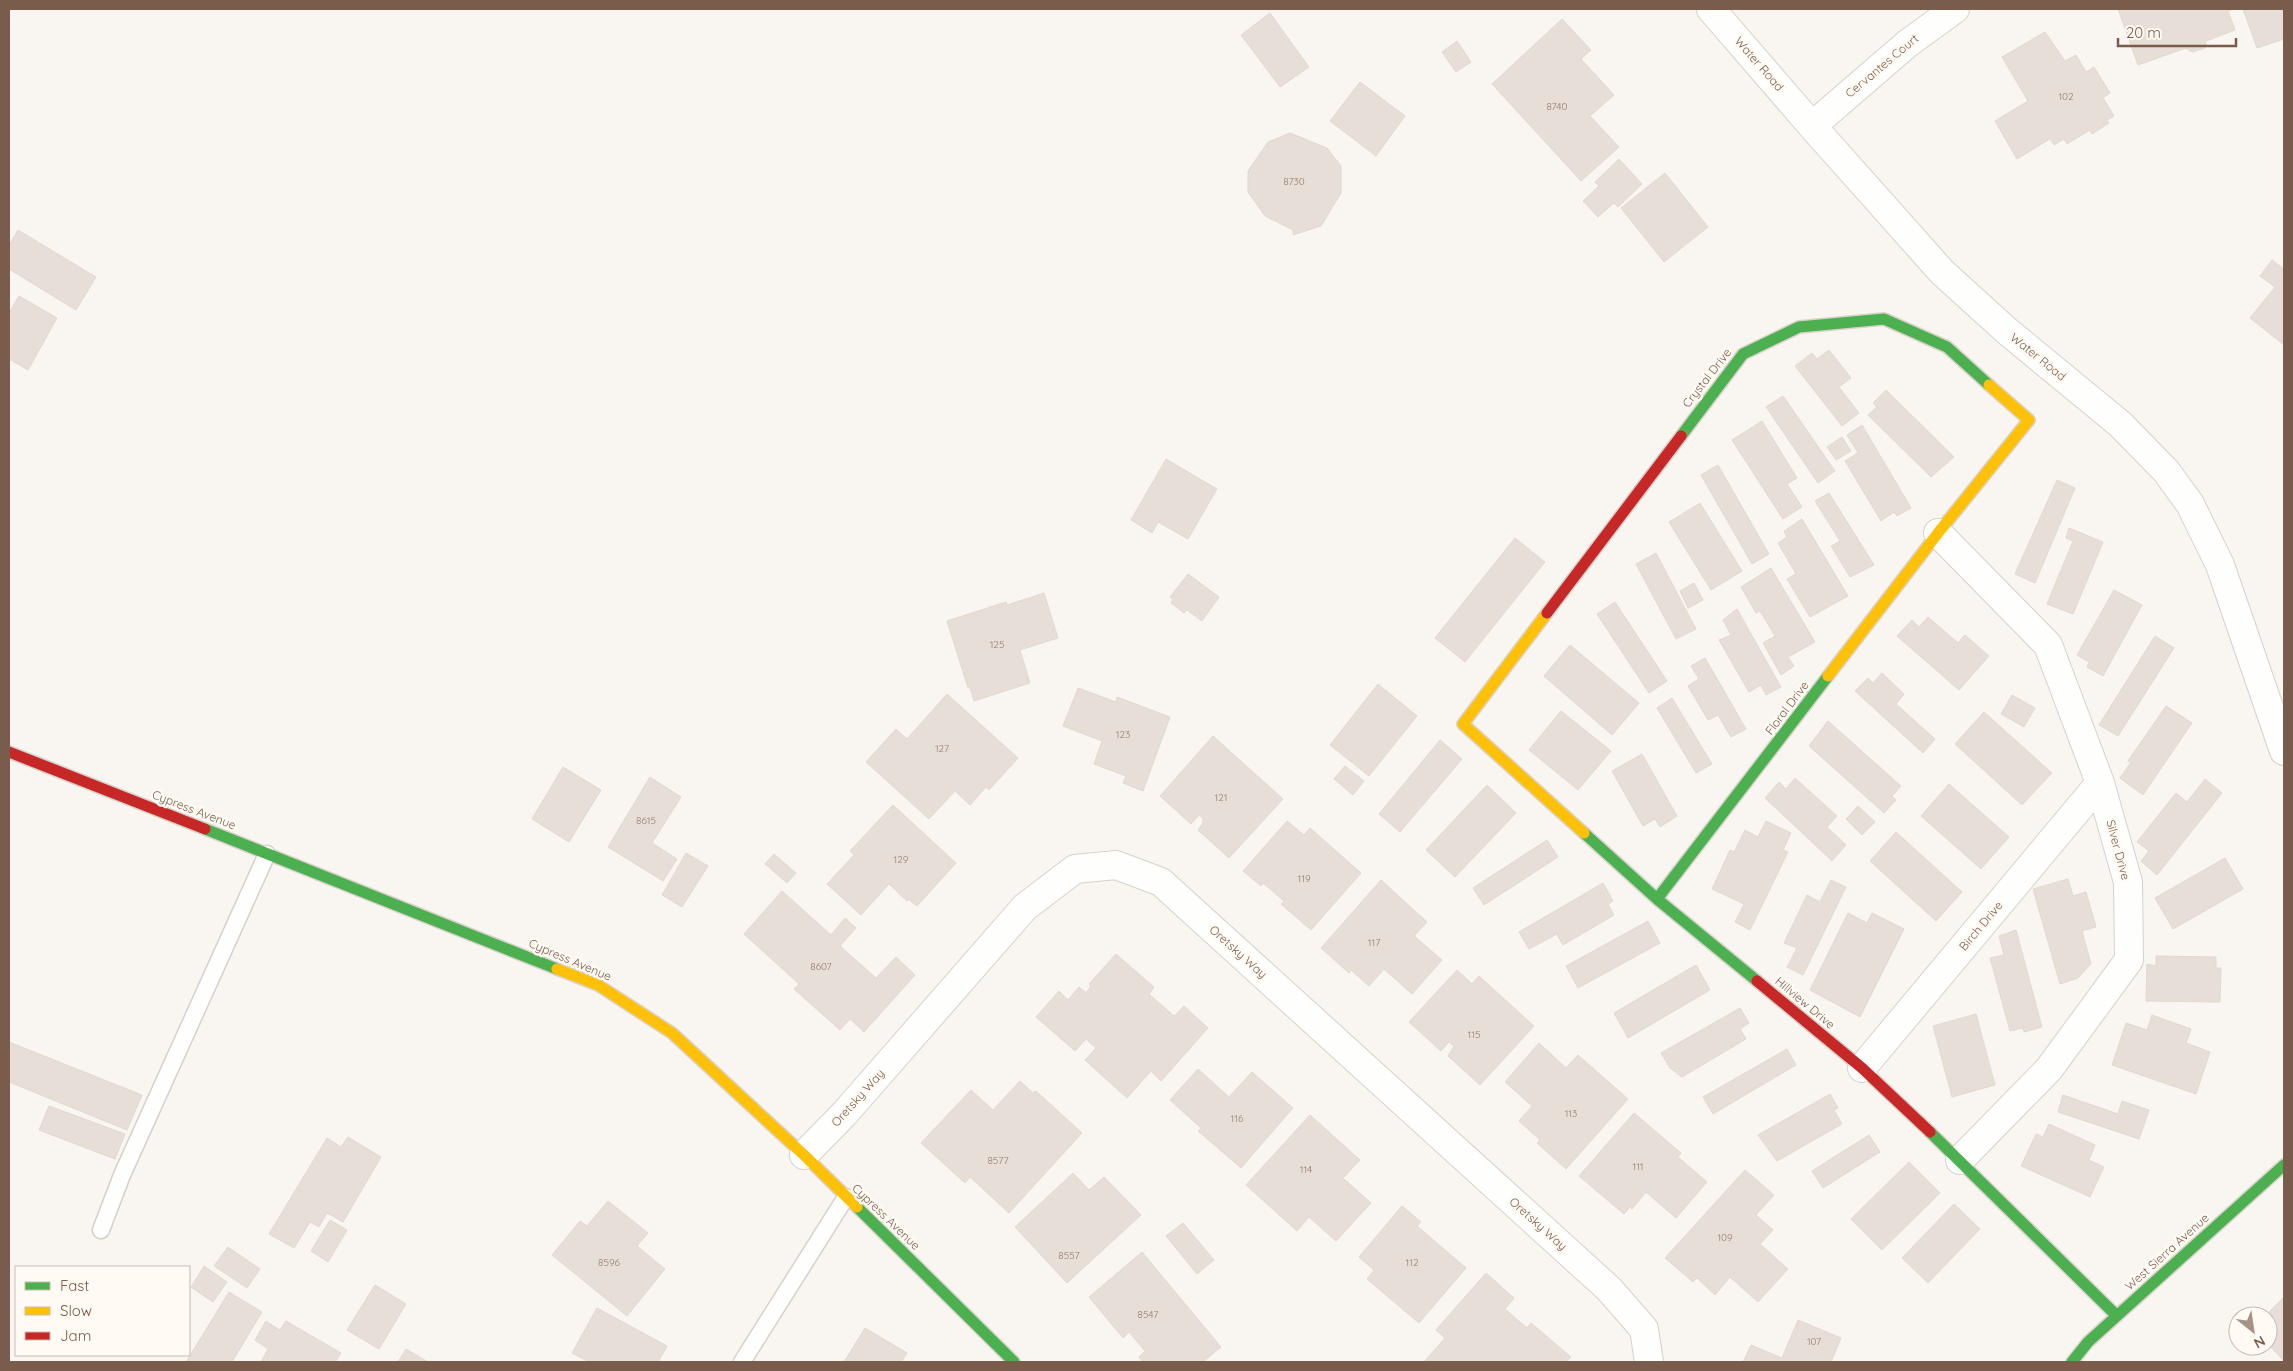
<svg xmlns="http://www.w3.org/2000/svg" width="2293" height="1371" font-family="Quicksand,sans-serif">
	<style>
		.building { fill: #e6ded7; stroke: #e2d8d2 }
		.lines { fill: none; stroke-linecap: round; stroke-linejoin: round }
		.lane-casing { stroke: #d7d1cb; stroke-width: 19 }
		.street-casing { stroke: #d7d1cb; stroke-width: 30 }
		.fast-casing { stroke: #d9d2cb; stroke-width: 14 }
		.slow-casing { stroke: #d9d2cb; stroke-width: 14 }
		.jam-casing { stroke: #d9d2cb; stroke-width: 14 }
		.lane { stroke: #fefefd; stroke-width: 16 }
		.street { stroke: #fefefd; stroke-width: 28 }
		.fast { stroke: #4caf50; stroke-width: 11 }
		.slow { stroke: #ffc107; stroke-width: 11 }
		.jam { stroke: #c62828; stroke-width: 11 }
		.labels { text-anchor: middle; stroke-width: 5; stroke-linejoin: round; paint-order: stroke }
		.number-label { font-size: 10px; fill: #977e72 }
		.street-label { font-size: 12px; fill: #7a5c4d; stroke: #fffaf3 }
	</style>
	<rect width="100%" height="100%" fill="#f9f5f0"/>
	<path class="building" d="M2118 9H2234L2228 11 2235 30 2206 41 2205 48 2192 52 2186 48 2138 65Z
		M2243 9H2284V39L2257 48Z
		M1270 13 1309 67 1280 87 1241 35Z
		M1562 19 1591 50 1581 59 1614 95 1590 116 1619 147 1581 181 1492 84Z
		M2045 32 2065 61 2076 55 2086 72 2094 67 2110 93 2103 98 2114 116 2107 120 2109 123 2092 134 2090 130 2067 144 2064 139 2054 145 2050 139 2017 159 1995 121 2028 101 2002 57Z
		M1457 41 1471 62 1456 72 1442 52Z
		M1360 82 1405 116 1376 156 1330 121Z
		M1290 133 1327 148 1341 166V193L1321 226 1293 235V230L1265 216 1248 192V171L1268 142Z
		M1619 159 1642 184 1618 207 1614 203 1598 217 1583 201 1599 186 1595 182Z
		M1665 173 1708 227 1664 262 1621 208Z
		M18 230 96 277 76 310 9 269V245Z
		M2272 260 2284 269V345L2250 318 2275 287 2260 276Z
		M19 296 57 318 28 370 9 359V313Z
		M1829 350 1851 378 1839 387 1859 413 1842 426 1795 366 1812 353 1817 359Z
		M1886 390 1954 457 1931 477 1868 415 1877 407 1873 403Z
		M1783 396 1835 471 1818 483 1766 407Z
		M1762 421 1797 478 1787 484 1802 507 1783 519 1732 440Z
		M1862 425 1911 508 1897 516 1894 512 1881 521 1845 461 1858 453 1847 435Z
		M1842 437 1851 451 1836 460 1827 447Z
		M1166 459 1217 489 1188 539 1158 522 1152 533 1131 520Z
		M1718 465 1769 554 1752 564 1701 475Z
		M2057 480 2075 488 2035 583 2015 574Z
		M1829 493 1874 565 1850 577 1831 546 1840 541 1815 501Z
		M1700 503 1742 571 1711 590 1669 522Z
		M1802 519 1848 596 1810 617 1787 579 1796 574 1778 543 1787 537 1784 531Z
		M2069 528 2103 542 2073 614 2047 604 2073 541 2066 538Z
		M1515 538 1545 562 1465 662 1435 638Z
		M1656 553 1696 629 1676 639 1636 564Z
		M1771 568 1815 642 1788 657 1794 666 1781 675 1763 643 1775 636 1760 611 1756 613 1741 587Z
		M1188 574 1219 597 1202 621 1187 610 1184 613 1171 603 1173 600 1170 597Z
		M1694 583 1703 600 1688 608 1680 591Z
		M2114 590 2142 605 2103 676 2087 667 2089 662 2077 655Z
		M1044 593 1058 638 1020 650 1030 683 974 701 970 687 968 688 947 621 1006 602 1007 605Z
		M1615 602 1667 681 1649 693 1597 614Z
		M1737 609 1781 687 1766 695 1761 685 1749 692 1719 640 1731 635 1723 620Z
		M1928 617 1958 643 1965 635 1989 656 1959 690 1897 636 1912 620 1919 627Z
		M2155 636 2174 648 2118 736 2099 725Z
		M1570 645 1639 703 1612 735 1544 676Z
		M1705 658 1746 729 1731 737 1718 715 1708 720 1688 686 1699 679 1691 666Z
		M1882 673 1904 694 1896 704 1935 739 1923 753 1855 691 1868 678 1873 683Z
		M1378 684 1417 716 1369 776 1330 745Z
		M1078 688 1116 702 1117 697 1170 717 1143 791 1123 783 1126 776 1094 764 1102 741 1063 726Z
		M947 694 1018 758 989 790 986 787 970 805 955 791 929 819 866 762 896 729 907 739Z
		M2012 695 2035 708 2024 727 2001 714Z
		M1672 698 1712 764 1696 773 1657 708Z
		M2166 706 2192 723 2143 795 2120 778 2131 762 2128 761Z
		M1561 711 1611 751 1578 790 1529 750Z
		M1984 712 2052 773 2022 805 1955 744Z
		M1828 721 1901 786 1892 796 1896 800 1884 813 1809 746Z
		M1213 736 1283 799 1229 858 1198 830 1203 823 1202 822 1204 819 1199 815 1191 824 1160 796Z
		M1440 740 1462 759 1400 832 1379 814Z
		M1642 754 1677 816 1660 827 1655 819 1643 826 1612 771Z
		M1345 766 1364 781 1353 795 1334 779Z
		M563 767 601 790 569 842 532 819Z
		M650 777 681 797 652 843 677 859 663 881 608 847Z
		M1795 778 1837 816 1827 827 1846 845 1832 861 1765 798 1779 782 1786 789Z
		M2205 779 2222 793 2157 875 2141 861 2149 851 2137 842 2176 793 2187 802Z
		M1949 784 2009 837 1981 869 1921 816Z
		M1487 785 1516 813 1455 877 1426 850Z
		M893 805 956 863 917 906 908 899 907 901 889 884 861 915 827 884 854 855 850 851Z
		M1858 806 1875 822 1862 835 1846 819Z
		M1287 821 1304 835 1310 828 1361 873 1311 930 1281 904 1284 901 1263 883 1261 886 1243 871Z
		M1766 821 1791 833 1783 850 1788 852 1750 930 1735 922 1744 904 1712 889 1730 850 1734 852 1745 830 1758 837Z
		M1896 832 1962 892 1936 921 1870 861Z
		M1547 840 1558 857 1484 905 1473 888Z
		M686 853 708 866 682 907 662 895Z
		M774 854 796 873 787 883 765 864Z
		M2225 858 2243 889 2173 929 2155 898Z
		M2068 879 2073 896 2086 892 2096 927 2082 931 2091 964 2078 978 2060 984 2033 889Z
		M1381 880 1427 922 1414 936 1442 960 1412 994 1384 969 1369 986 1351 970 1349 973 1321 948Z
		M1831 880 1846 887 1803 975 1787 967 1797 948 1784 943 1807 895 1820 902Z
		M1603 883 1613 901 1608 904 1614 915 1563 945 1557 934 1529 949 1519 932Z
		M782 891 831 935 845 918 856 928 840 946 876 978 896 957 915 975 864 1032 850 1019 840 1030 794 989 799 984 744 934Z
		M1848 913 1867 923 1872 913 1904 929 1860 1017 1810 990Z
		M1648 921 1660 943 1578 988 1566 966Z
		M2016 930 2042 1027 2024 1032 2023 1028 2010 1031 1990 958 2004 955 1999 936Z
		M1116 954 1154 987 1149 994 1174 1016 1184 1006 1208 1028 1161 1081 1151 1071 1127 1098 1085 1060 1096 1048 1086 1039 1075 1051 1036 1017 1059 991 1068 1000 1079 987 1086 993 1091 986 1089 984Z
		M2156 956 2216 957V968H2221L2220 1002 2146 1001 2147 964 2156 966Z
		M1696 965 1710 990 1628 1038 1614 1013Z
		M1457 970 1472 984 1479 976 1534 1026 1480 1085 1448 1056 1454 1046 1449 1042 1441 1051 1409 1022Z
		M1740 1008 1749 1023 1740 1029 1746 1039 1682 1077 1670 1068 1661 1053Z
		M1976 1014 1995 1085 1952 1097 1933 1026Z
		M2152 1015 2191 1029 2186 1043 2210 1052 2196 1094 2112 1065 2126 1023 2147 1030Z
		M9 1042 142 1095 127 1130 9 1082Z
		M1539 1043 1566 1068 1578 1055 1628 1099 1566 1169 1537 1143 1540 1140 1519 1121 1532 1106 1505 1082Z
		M1787 1049 1796 1065 1713 1114 1703 1097Z
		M1198 1069 1229 1097 1252 1072 1293 1108 1241 1168 1198 1131 1201 1128 1170 1100Z
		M1020 1081 1033 1093 1036 1091 1082 1133 1009 1213 970 1177 965 1183 921 1143 971 1090 993 1110Z
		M1830 1094 1838 1108 1834 1110 1842 1124 1777 1161 1758 1135Z
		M2063 1095 2118 1114 2122 1101 2149 1110 2139 1139 2058 1112Z
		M49 1106 125 1134 115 1159 39 1130Z
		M1634 1113 1681 1153 1678 1157 1707 1182 1676 1218 1646 1192 1632 1209 1630 1207 1624 1214 1579 1176Z
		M1310 1115 1360 1160 1343 1178 1371 1203 1336 1241 1309 1217 1297 1231 1246 1185Z
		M2049 1124 2095 1145 2089 1160 2104 1167 2090 1197 2021 1166 2036 1134 2043 1137Z
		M1869 1135 1880 1152 1823 1188 1812 1171Z
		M348 1137 381 1157 343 1222 327 1213 319 1227 310 1222 294 1248 269 1234 327 1138 341 1147Z
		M1909 1162 1940 1193 1882 1250 1851 1219Z
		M1745 1170 1774 1195 1756 1215 1773 1230 1760 1244 1788 1269 1758 1302 1730 1277 1715 1295 1697 1278 1693 1282 1665 1258Z
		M1073 1173 1089 1190 1104 1177 1141 1215 1067 1283 1015 1227Z
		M608 1201 648 1233 637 1246 665 1269 627 1316 552 1255 580 1221 587 1226Z
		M1954 1204 1980 1229 1928 1283 1902 1258Z
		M1402 1206 1421 1222 1417 1226 1466 1268 1419 1323 1367 1279 1374 1270 1359 1257Z
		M330 1220 347 1230 328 1262 311 1251Z
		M1183 1223 1214 1260 1197 1274 1166 1236Z
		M228 1247 260 1269 247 1288 214 1266Z
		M1142 1252 1221 1347 1203 1362H1143L1139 1357 1145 1351 1129 1332 1123 1338 1089 1297Z
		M204 1266 227 1282 213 1302 191 1287Z
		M1486 1273 1514 1298 1505 1309 1527 1328 1531 1323 1571 1357 1566 1362H1424L1445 1338 1436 1330Z
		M375 1285 406 1304 379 1349 347 1330Z
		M229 1292 262 1312 232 1362H186Z
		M2284 1297V1361L2268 1344V1316H2265Z
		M597 1308 667 1346 658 1362H589L572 1353Z
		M1798 1320 1841 1338 1831 1362H1743L1751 1345 1782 1358Z
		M266 1321 280 1330 286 1321 341 1353 335 1362H261L268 1349 255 1340Z
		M865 1328 907 1353 901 1362H844Z
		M406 1349 428 1362H398Z"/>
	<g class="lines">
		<g class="lane-casing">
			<path id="lane" d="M101 1230 122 1175 267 854
				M742 1362 846 1197"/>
		</g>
		<g class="street-casing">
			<path id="street" d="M1711 9 1812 126 1942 272 2007 331 2120 424 2166 471 2190 504 2220 565 2284 751
				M1812 126 1907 44 1955 9
				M1938 533 2048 645 2100 783 2128 882 2129 960 2049 1069 1960 1160
				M1862 1068 2100 783
				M804 1155 845 1113 1025 907 1075 869 1116 865 1161 882 1609 1289 1644 1329 1649 1362"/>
		</g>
		<g class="fast-casing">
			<path id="fast" d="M1681 436 1743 354 1799 327 1884 319 1947 347 1989 385
				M205 829 557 969
				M1584 833 1657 899 1757 981
				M1657 899 1828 676
				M1930 1132 2117 1316
				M857 1207 1014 1362
				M2072 1362 2088 1342 2284 1165"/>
		</g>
		<g class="slow-casing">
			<path id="slow" d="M1547 613 1463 724 1584 833
				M1828 676 1938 533 2029 420 1989 385
				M557 969 598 985 672 1033 804 1155 857 1207"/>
		</g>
		<g class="jam-casing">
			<path id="jam" d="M1547 613 1681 436
				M9 752 205 829
				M1757 981 1862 1068 1930 1132"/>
		</g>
		<use href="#lane" class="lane"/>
		<use href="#street" class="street"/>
		<use href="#fast" class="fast"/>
		<use href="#slow" class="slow"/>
		<use href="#jam" class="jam"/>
	</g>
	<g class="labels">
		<g class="number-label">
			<text x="2066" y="100">102</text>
			<text x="1557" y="110">8740</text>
			<text x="1294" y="185">8730</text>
			<text x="997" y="648">125</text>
			<text x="1123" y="738">123</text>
			<text x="942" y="752">127</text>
			<text x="1221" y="801">121</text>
			<text x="646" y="824">8615</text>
			<text x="901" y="863">129</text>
			<text x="1304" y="882">119</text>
			<text x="1374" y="946">117</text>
			<text x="821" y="970">8607</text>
			<text x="1474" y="1038">115</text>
			<text x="1571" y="1117">113</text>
			<text x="1237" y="1122">116</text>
			<text x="998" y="1164">8577</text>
			<text x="1638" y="1170">111</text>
			<text x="1306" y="1173">114</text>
			<text x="1725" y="1241">109</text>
			<text x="1069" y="1259">8557</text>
			<text x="609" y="1266">8596</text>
			<text x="1412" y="1266">112</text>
			<text x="1148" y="1318">8547</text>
			<text x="1814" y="1345">107</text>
		</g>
		<g class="street-label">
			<text transform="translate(1759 64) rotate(49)" y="4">Water Road</text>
			<text transform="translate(1882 66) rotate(-40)" y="4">Cervantes Court</text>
			<text transform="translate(2038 357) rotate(39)" y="4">Water Road</text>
			<text transform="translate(1707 378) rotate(-52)" y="4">Crystal Drive</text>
			<text transform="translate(1787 708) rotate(-53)" y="4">Floral Drive</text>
			<text transform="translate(194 810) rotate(21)" y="4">Cypress Avenue</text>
			<text transform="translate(2118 850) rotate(75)" y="4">Silver Drive</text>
			<text transform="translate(1981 926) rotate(-50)" y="4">Birch Drive</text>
			<text transform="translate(1238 952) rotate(42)" y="4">Oretsky Way</text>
			<text transform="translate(570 960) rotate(23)" y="4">Cypress Avenue</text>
			<text transform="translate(1805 1003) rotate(40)" y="4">Hillview Drive</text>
			<text transform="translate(858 1098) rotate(-48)" y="4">Oretsky Way</text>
			<text transform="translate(886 1217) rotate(44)" y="4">Cypress Avenue</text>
			<text transform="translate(1538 1224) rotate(42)" y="4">Oretsky Way</text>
			<text transform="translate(2167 1252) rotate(-42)" y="4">West Sierra Avenue</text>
		</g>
	</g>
	<rect width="2293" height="1371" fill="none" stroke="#7a5c4d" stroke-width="20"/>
	<rect x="15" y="1266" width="175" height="90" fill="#fffaf3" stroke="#cabbb1"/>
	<rect x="25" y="1282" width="25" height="8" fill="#4caf50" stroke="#cabbb1"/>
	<text x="60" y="1291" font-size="15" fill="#7a5c4d">Fast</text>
	<rect x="25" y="1307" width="25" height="8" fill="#ffc107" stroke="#cabbb1"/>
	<text x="60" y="1316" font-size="15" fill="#7a5c4d">Slow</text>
	<rect x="25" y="1332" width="25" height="8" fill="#c62828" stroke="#cabbb1"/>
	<text x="60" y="1341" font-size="15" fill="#7a5c4d">Jam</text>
	<g transform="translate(2253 1331) rotate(150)"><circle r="24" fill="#fffaf3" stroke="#cabbb1"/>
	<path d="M0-4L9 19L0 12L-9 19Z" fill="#a69286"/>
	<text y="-8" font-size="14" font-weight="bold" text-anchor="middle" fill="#7a5c4d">N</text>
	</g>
	<path d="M2118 38v8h118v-8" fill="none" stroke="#7a5c4d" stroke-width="2.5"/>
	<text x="2126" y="38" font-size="15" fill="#7a5c4d" stroke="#fffaf3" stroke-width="4" paint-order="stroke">20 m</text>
</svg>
